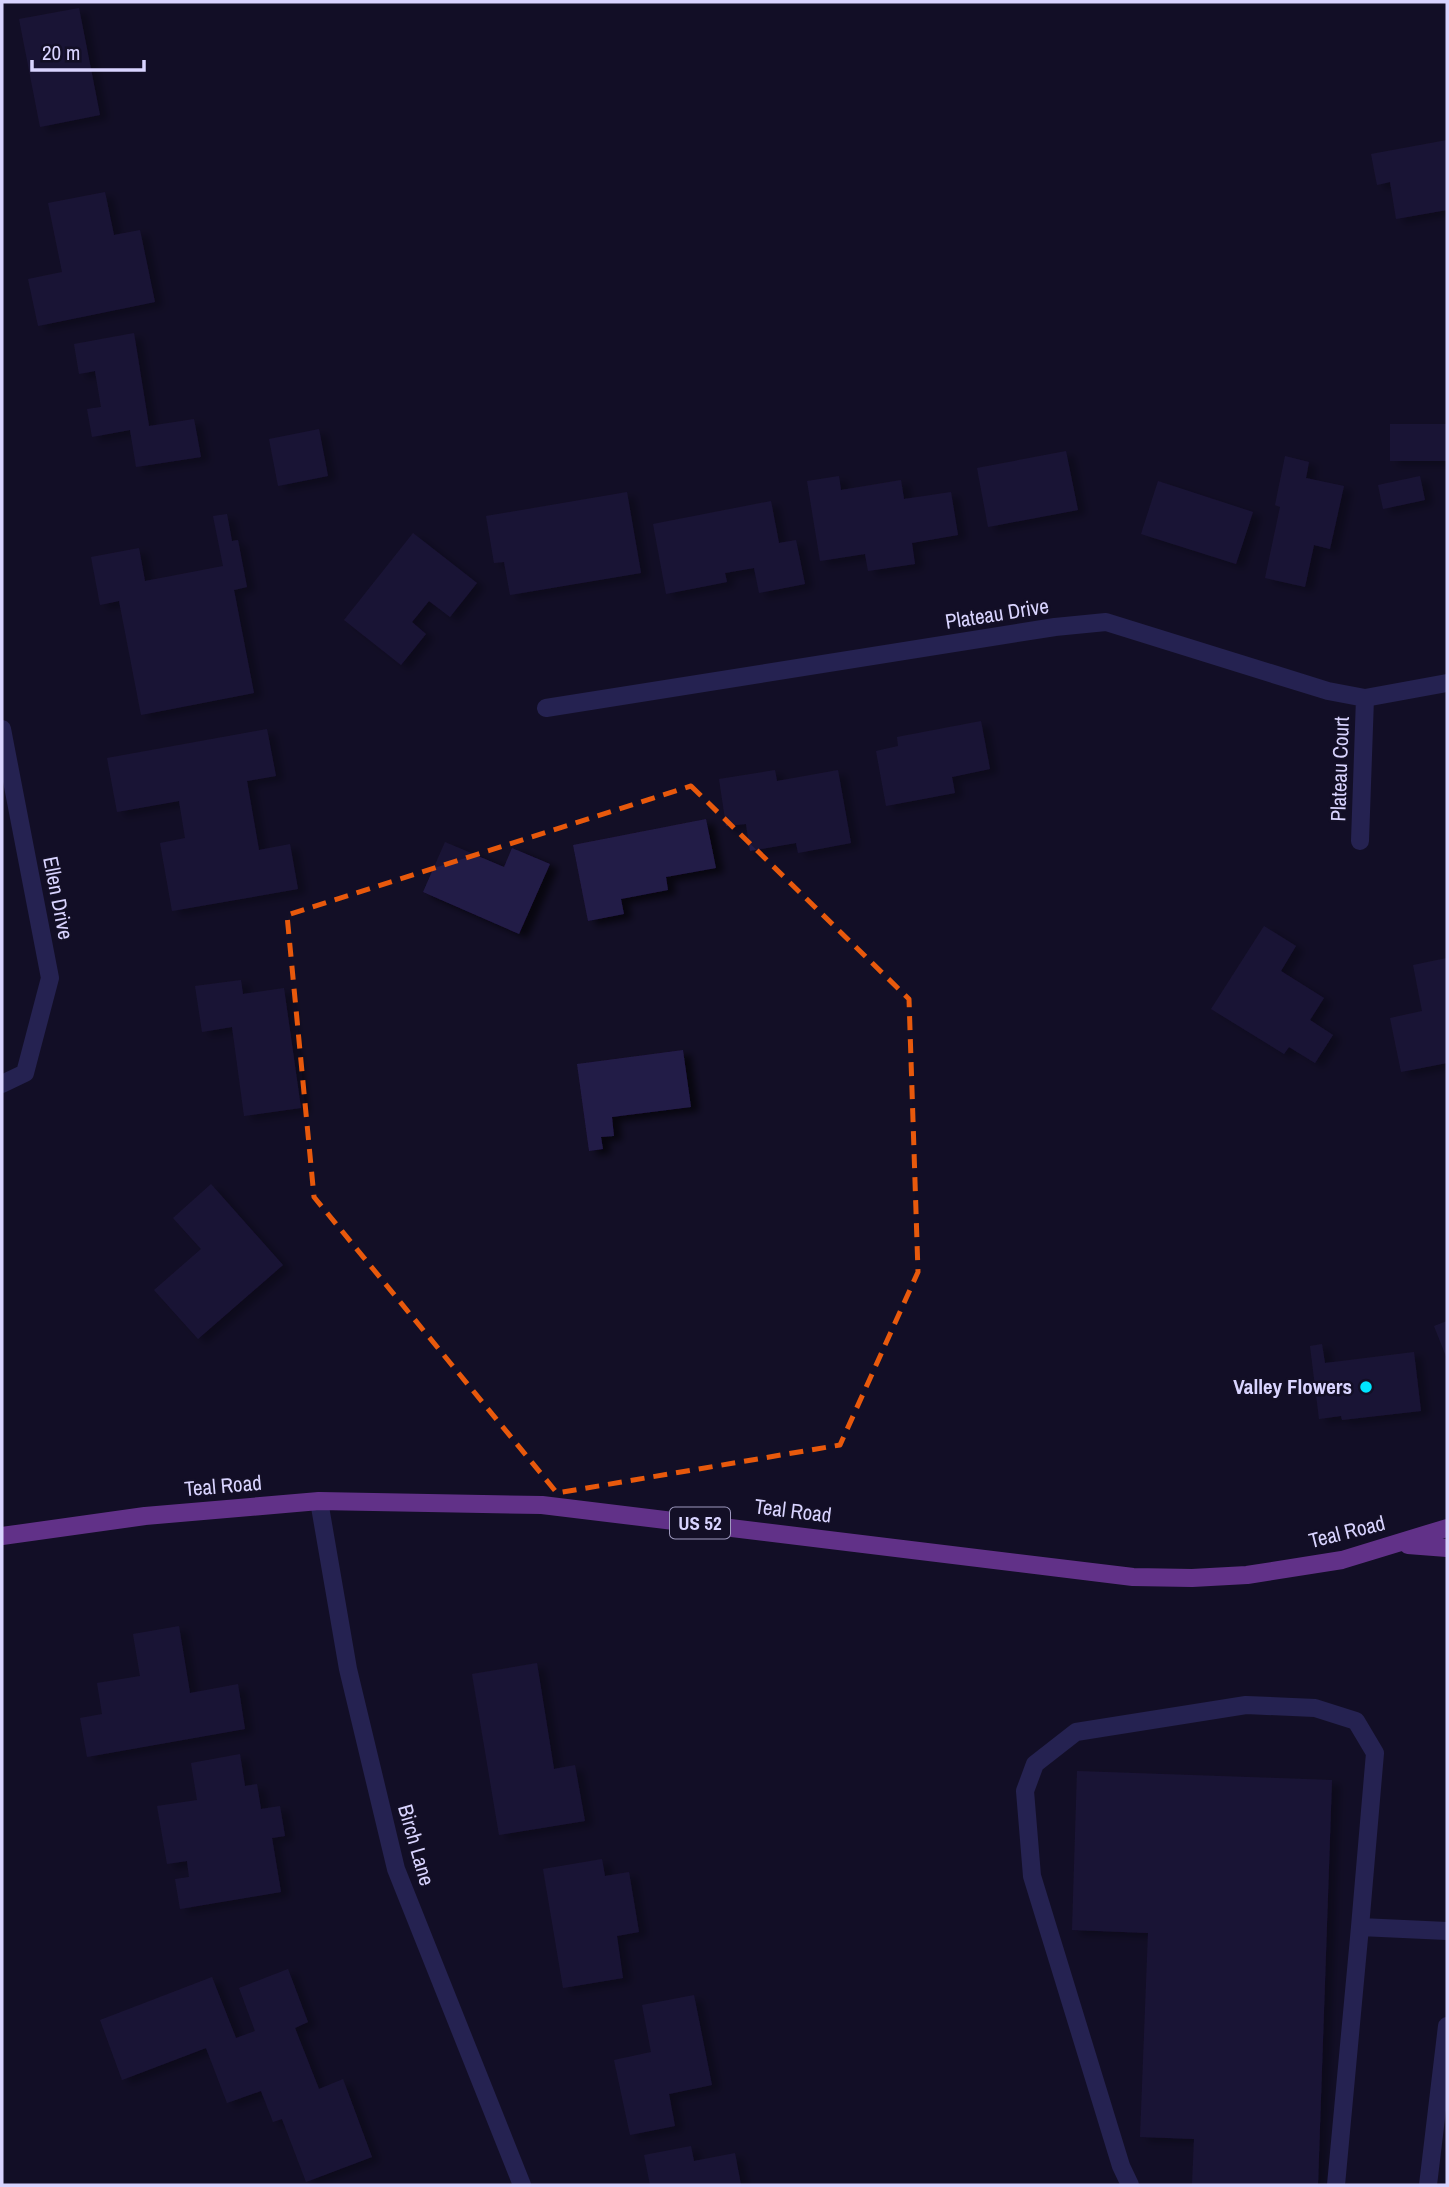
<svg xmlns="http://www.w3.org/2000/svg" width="1449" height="2187" font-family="'Archivo Narrow',sans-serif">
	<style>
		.building { fill: #241b47; filter: url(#shadow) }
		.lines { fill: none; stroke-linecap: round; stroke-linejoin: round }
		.minor { stroke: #3d3a85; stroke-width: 18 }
		.major { stroke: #c25bff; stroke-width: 18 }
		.marked { fill: none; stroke: #e8590c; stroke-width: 5; stroke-dasharray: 14 9; stroke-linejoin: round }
		.poi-dot { fill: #00e5ff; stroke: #130f26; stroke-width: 2.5 }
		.labels { text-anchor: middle; stroke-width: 5; stroke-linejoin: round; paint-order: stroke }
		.shield { fill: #130f26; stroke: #9e99be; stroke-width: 2 }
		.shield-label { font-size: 19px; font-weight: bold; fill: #d9d4ff }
		.street-label { font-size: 21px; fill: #d9d4ff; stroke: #130f26 }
		.poi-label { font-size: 21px; font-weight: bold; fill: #d9d4ff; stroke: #130f26; text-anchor: end }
	</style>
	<defs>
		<filter id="shadow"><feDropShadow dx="8" dy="4.5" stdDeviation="3.5" flood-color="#0009"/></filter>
	</defs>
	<rect width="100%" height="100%" fill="#130f26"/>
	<path class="building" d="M79 8 100 115 40 127 19 19Z
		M1447 140V210L1396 219 1390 182 1377 185 1371 154Z
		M105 192 114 235 140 230 155 302 38 326 28 279 62 272 48 203Z
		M134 333 149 426 194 419 201 457 136 467 130 430 92 437 87 409 101 407 95 371 79 374 74 344Z
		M1390 424H1446V461H1390Z
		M319 429 328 476 278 486 269 439Z
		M1066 451 1078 510 988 527 977 468Z
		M1285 456 1309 462 1306 478 1344 486 1330 549 1314 545 1305 587 1265 578 1280 507 1275 505Z
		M839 476 841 490 901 480 904 499 951 492 958 535 912 543 915 564 868 571 865 554 820 561 807 481Z
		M1420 476 1425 500 1383 509 1378 485Z
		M1158 481 1253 512 1236 564 1141 534Z
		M627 492 641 573 510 595 504 562 494 563 486 516Z
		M771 501 779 543 796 540 805 584 759 593 754 568 725 573 727 582 666 594 653 524Z
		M227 514 232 541 238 540 247 587 234 590 254 693 141 715 119 601 100 605 91 557 139 548 145 581 223 566 213 516Z
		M413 533 477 583 450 617 429 601 412 622 426 634 401 665 344 620Z
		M981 721 990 769 952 777 955 793 886 806 876 751 898 746 897 737Z
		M267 729 276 776 247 781 259 850 290 844 298 889 172 911 160 843 185 838 179 801 117 812 107 758Z
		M775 770 777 781 838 770 851 843 798 853 796 843 750 851 746 824 726 826 719 779Z
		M706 819 716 868 666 877 668 890 621 899 624 914 588 921 573 845Z
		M445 842 504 867 512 848 550 864 519 934 423 892Z
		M1264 926 1296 946 1281 971 1324 998 1310 1020 1333 1035 1315 1063 1289 1047 1284 1054 1211 1009Z
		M1447 958V1063L1401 1072 1390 1018 1422 1011 1413 965Z
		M241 980 243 994 284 988 301 1108 244 1116 232 1027 202 1032 195 986Z
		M683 1050 691 1107 612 1117 614 1136 601 1137 603 1149 589 1151 577 1064Z
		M211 1184 283 1265 198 1339 154 1290 201 1249 173 1218Z
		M1447 1321V1359L1434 1326Z
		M1322 1344 1325 1363 1414 1352 1421 1411 1342 1420 1341 1416 1319 1419 1310 1346Z
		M179 1626 190 1693 238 1684 245 1729 87 1757 80 1718 102 1714 97 1683 140 1676 133 1634Z
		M537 1663 554 1769 575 1765 585 1821 499 1835 472 1674Z
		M240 1754 245 1786 257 1784 261 1809 280 1806 285 1836 272 1838 281 1892 180 1909 175 1879 189 1877 187 1861 167 1864 157 1806 197 1800 191 1763Z
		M1077 1771 1332 1780 1318 2185H1192L1194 2139 1140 2137 1148 1933 1072 1930Z
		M602 1859 605 1876 629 1872 639 1932 617 1936 623 1978 563 1988 543 1869Z
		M288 1969 308 2022 295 2028 319 2089 343 2079 372 2157 306 2182 282 2119 273 2122 261 2091 227 2103 206 2048 122 2080 100 2020 212 1977 236 2038 255 2031 239 1988Z
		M694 1995 712 2085 669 2094 675 2126 630 2135 614 2060 651 2052 642 2005Z
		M691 2146 694 2161 735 2153 741 2185H650L644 2155Z"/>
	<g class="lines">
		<path class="minor" d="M546 708 1055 627 1106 622 1328 691 1365 698 1447 683
			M2 729 50 978 25 1073 2 1084
			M1360 841 1365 698
			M319 1501 348 1669 396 1869 522 2185
			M1130 2185 1121 2166 1032 1876 1025 1791 1035 1764 1076 1732 1246 1705 1315 1708 1356 1721 1375 1753 1360 1927
			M1336 2185 1360 1927 1447 1931
			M1428 2185 1447 2026"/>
		<path class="major" d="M2 1536 145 1516 319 1501 542 1505 1133 1577 1192 1578 1247 1575 1342 1560 1447 1528
			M1408 1545 1447 1548"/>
	</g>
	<path d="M0 0H1449V2187H0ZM691 786 909 999 918 1272 840 1445 557 1493 314 1197 287 915Z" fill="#130f26" fill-opacity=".55" fill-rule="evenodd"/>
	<path class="marked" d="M691 786 909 999 918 1272 840 1445 557 1493 314 1197 287 915Z"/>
	<circle class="poi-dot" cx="1366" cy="1387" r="7"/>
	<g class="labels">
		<rect class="shield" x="670" y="1507.5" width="60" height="31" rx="5"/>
		<g class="shield-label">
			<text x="700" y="1530">US 52</text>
		</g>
		<g class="street-label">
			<text transform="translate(997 614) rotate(-9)" y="7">Plateau Drive</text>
			<text transform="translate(1340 769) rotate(-88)" y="7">Plateau Court</text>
			<text transform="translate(58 898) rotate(79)" y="7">Ellen Drive</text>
			<text transform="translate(223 1486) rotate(-5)" y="7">Teal Road</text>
			<text transform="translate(793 1511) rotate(7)" y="7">Teal Road</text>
			<text transform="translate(1347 1532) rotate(-14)" y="7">Teal Road</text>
			<text transform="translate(416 1845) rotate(74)" y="7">Birch Lane</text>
		</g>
		<g class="poi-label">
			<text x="1352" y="1394">Valley Flowers</text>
		</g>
	</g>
	<rect width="1449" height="2187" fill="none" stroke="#d9d4ff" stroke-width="7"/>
	<path d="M32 60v10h112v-10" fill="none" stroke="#d9d4ff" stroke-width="3.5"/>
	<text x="42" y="60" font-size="21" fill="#d9d4ff" stroke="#130f26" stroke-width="5" paint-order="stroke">20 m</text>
</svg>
